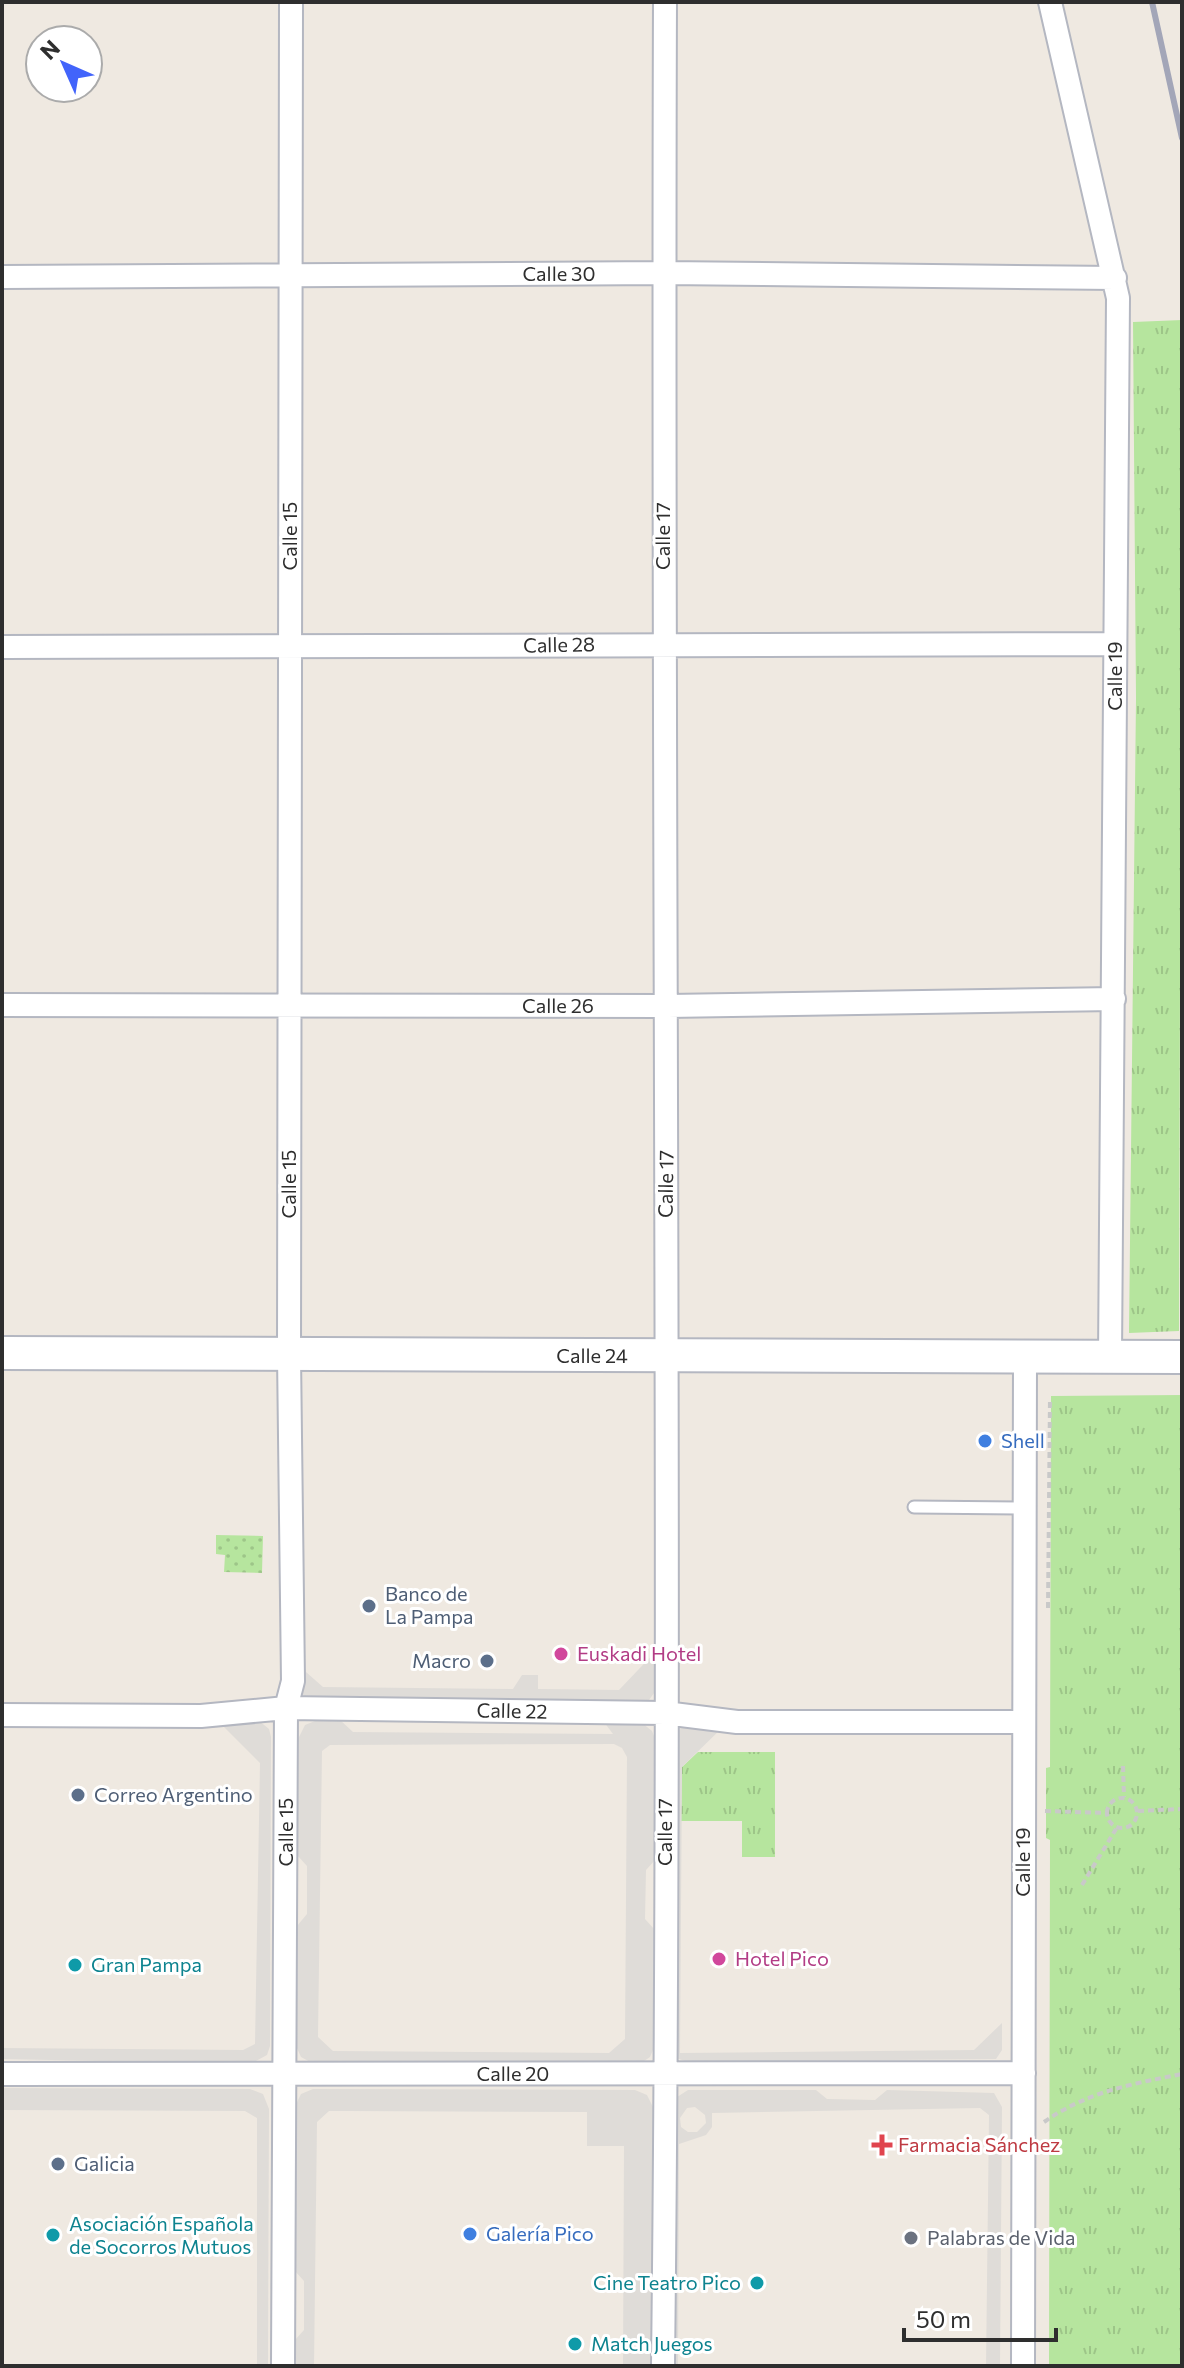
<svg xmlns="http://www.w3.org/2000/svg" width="1184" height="2368" font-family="Commissioner,sans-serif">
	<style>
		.grass { fill: url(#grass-tufts) }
		.garden { fill: url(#garden-dots) }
		.plaza { fill: #dfdcd8; fill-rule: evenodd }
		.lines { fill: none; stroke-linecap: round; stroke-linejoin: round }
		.lane-casing { stroke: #b4b7c1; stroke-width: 15 }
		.street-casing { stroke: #b4b7c1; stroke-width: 26 }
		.secondary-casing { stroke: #b4b7c1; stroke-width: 36 }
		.path { stroke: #c9c9c9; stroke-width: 4; stroke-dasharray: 6 4; stroke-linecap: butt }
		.lane { stroke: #fff; stroke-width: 11 }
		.street { stroke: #fff; stroke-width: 22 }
		.secondary { stroke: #fff; stroke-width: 32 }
		.rail { stroke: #a3a6b8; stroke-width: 6 }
		.shop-dot { fill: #3f7fe0; stroke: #fff; stroke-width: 3 }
		.service-dot { fill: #5c6f8a; stroke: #fff; stroke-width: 3 }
		.hotel-dot { fill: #d1479c; stroke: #fff; stroke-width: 3 }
		.culture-dot { fill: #0f9aa8; stroke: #fff; stroke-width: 3 }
		.health-dot { fill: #e0444e; stroke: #fff; stroke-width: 3 }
		.worship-dot { fill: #6b7280; stroke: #fff; stroke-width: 3 }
		.labels { text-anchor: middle; stroke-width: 6; stroke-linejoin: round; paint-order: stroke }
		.street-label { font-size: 20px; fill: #2e2e2e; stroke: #fff }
		.shop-label { font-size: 20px; fill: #366cbe; stroke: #fff; text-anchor: start }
		.service-label { font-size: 20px; fill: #4e5e75; stroke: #fff; text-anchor: start }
		.hotel-label { font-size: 20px; fill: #b23c85; stroke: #fff; text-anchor: start }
		.culture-label { font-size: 20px; fill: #0d838f; stroke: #fff; text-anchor: start }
		.health-label { font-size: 20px; fill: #be3a42; stroke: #fff; text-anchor: start }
		.worship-label { font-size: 20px; fill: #5b616d; stroke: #fff; text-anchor: start }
	</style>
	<defs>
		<pattern id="grass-tufts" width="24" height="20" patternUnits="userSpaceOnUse" patternTransform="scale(2)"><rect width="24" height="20" fill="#b6e59e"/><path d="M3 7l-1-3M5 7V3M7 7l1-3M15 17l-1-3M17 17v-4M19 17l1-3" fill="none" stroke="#9dc588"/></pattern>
		<pattern id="garden-dots" width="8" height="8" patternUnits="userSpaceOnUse" patternTransform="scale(2)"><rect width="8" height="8" fill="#b6e59e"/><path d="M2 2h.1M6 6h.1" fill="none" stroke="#9dc588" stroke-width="1.8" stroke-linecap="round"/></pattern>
	</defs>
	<rect width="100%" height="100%" fill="#efe9e1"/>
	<path class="grass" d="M1182 320 1179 1331 1129 1333 1136 698 1133 322Z
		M1182 1395V2366H1049L1050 1840 1046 1838V1768L1050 1767 1051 1396Z
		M698 1752H775V1857H742V1821H681L682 1767Z"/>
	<path class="garden" d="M216 1535 263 1536 262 1573 224 1572 225 1555 216 1554Z"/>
	<path class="plaza" d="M658 1649 657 1689 646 1704 306 1699 298 1688V1665L323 1687 513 1689 522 1675H538V1689L619 1690Z
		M216 1719 258 1720 269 1729 271 1737 270 2046 267 2055 250 2064 2 2059V2048L243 2050 255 2044 260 1763Z
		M320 1719H339L353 1732 613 1734 604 1722 642 1723 652 1731 657 1744 655 1860 646 1870 645 1919 655 1930V2045L650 2057 641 2063 314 2064 301 2057 296 2046 297 1926 307 1914V1866L297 1855 298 1739 305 1725ZM614 1744 622 1748 627 1757 625 2039 609 2053 333 2051 318 2037 322 1751 330 1745Z
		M727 1723 682 1767 680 2053 974 2050 1002 2023V2050L996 2059 688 2062 676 2058V1733L686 1724Z
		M2 2088 250 2089 263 2094 269 2109 268 2366H257V2118L245 2111 2 2110Z
		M313 2089 635 2090 647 2095 654 2109 652 2366H623L624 2146H587V2112L348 2111H329L317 2122 314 2366H294V2341L304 2330V2281L295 2271V2106L301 2094Z
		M688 2090H816L827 2099 875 2100 887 2090 994 2093 1002 2107 1000 2366H986L989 2115 980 2108 712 2113V2127L706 2135 679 2144 678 2366H671L674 2099ZM695 2107 705 2115 706 2123 697 2132H688L681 2127 680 2118 687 2108Z"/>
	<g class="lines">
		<g class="lane-casing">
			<path id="lane" d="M914 1507 1024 1508"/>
		</g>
		<g class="street-casing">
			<path id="street" d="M1050 2 1118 298 1110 1357
				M2 277 664 273 1115 278
				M2 647 1115 644
				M2 1005 668 1006 1114 999
				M2 1715 201 1716 286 1708 665 1713 737 1722H1023
				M2 2074 1024 2073
				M283 2366 286 1708 293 1681 289 1355 291 2
				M663 2366C672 1578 662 790 665 2
				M1023 2366 1025 1358"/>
		</g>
		<g class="secondary-casing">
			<path id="secondary" d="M2 1353 1182 1357"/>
		</g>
		<path class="path" d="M1048 1608 1050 1398
			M1123 1766 1124 1797
			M1107 1813a15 15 0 1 1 30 0a15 15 0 1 1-30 0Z
			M1045 1811 1107 1813
			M1138 1811 1182 1809
			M1082 1885 1116 1829
			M1044 2122C1087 2092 1131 2084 1182 2074"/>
		<use href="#lane" class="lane"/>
		<use href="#street" class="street"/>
		<use href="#secondary" class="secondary"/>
		<path class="rail" d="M1152 2 1182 138"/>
	</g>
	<g class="shop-dot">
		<circle cx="985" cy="1441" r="8"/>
		<circle cx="470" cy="2234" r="8"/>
	</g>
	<g class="service-dot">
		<circle cx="369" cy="1606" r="8"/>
		<circle cx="487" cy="1661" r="8"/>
		<circle cx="78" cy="1795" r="8"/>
		<circle cx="58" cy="2164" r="8"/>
	</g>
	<g class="hotel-dot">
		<circle cx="561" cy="1654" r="8"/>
		<circle cx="719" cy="1959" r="8"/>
	</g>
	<g class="culture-dot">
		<circle cx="75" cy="1965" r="8"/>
		<circle cx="53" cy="2235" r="8"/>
		<circle cx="757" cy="2283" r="8"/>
		<circle cx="575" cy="2344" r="8"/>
	</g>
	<path class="health-dot" d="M878 2133h8v8h8v8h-8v8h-8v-8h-8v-8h8z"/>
	<circle class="worship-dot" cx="911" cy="2238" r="8"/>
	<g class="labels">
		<g class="street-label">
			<text x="559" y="281">Calle 30</text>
			<text transform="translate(290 536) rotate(-90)" y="7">Calle 15</text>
			<text transform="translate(663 536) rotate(-90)" y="7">Calle 17</text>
			<text transform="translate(559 645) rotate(-1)" y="7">Calle 28</text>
			<text transform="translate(1115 676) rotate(-90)" y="7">Calle 19</text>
			<text x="558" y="1013">Calle 26</text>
			<text transform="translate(289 1184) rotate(-90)" y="7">Calle 15</text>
			<text transform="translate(666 1184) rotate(-89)" y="7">Calle 17</text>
			<text x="592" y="1363">Calle 24</text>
			<text transform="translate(512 1711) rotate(1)" y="7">Calle 22</text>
			<text transform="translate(286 1832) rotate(-90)" y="7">Calle 15</text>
			<text transform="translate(665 1832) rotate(-90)" y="7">Calle 17</text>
			<text transform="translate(1023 1862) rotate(-90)" y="7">Calle 19</text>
			<text x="513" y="2081">Calle 20</text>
		</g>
		<g class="shop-label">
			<text x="1001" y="1448">Shell</text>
			<text x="486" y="2241">Galería Pico</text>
		</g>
		<g class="service-label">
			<text x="385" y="1601">Banco de<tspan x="385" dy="23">La Pampa</tspan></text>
			<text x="471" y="1668" text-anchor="end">Macro</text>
			<text x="94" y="1802">Correo Argentino</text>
			<text x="74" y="2171">Galicia</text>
		</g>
		<g class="hotel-label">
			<text x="577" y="1661">Euskadi Hotel</text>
			<text x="735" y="1966">Hotel Pico</text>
		</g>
		<g class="culture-label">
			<text x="91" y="1972">Gran Pampa</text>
			<text x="69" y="2231">Asociación Española<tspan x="69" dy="23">de Socorros Mutuos</tspan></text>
			<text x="741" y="2290" text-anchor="end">Cine Teatro Pico</text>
			<text x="591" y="2351">Match Juegos</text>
		</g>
		<g class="health-label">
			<text x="898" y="2152">Farmacia Sánchez</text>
		</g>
		<g class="worship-label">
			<text x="927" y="2245">Palabras de Vida</text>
		</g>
	</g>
	<rect width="1184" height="2368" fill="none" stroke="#2e2e2e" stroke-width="8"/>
	<g transform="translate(64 64) rotate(315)"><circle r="38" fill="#ffffff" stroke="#ababab" stroke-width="2"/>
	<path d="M0-6L14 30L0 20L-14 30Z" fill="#4264fb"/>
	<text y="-12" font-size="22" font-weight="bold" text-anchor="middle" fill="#2e2e2e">N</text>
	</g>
	<path d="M904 2328v12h152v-12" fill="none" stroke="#2e2e2e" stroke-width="4"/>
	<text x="916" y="2328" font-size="24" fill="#2e2e2e" stroke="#ffffff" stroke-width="6" paint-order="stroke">50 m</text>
</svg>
